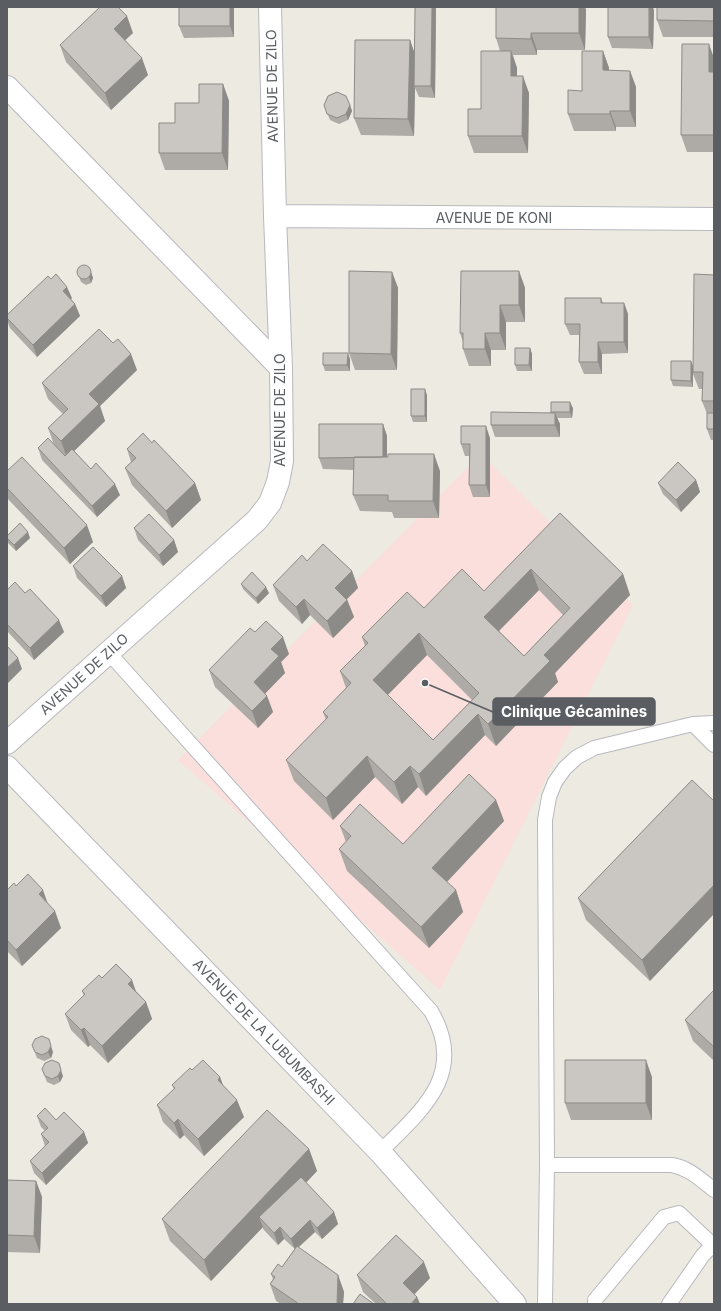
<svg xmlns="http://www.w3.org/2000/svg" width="721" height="1311" font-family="Inter,sans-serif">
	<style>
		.medical { fill: #fadfdd }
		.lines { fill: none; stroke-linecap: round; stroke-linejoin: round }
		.service-casing { stroke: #b7b9be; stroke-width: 16 }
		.minor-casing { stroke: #b7b9be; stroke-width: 24 }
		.service { stroke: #fff; stroke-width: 14 }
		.minor { stroke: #fff; stroke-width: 22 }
		.wall { fill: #aeaaa6; fill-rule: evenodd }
		.shaded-wall { fill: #8d8b87 }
		.building { fill: #cac6c1; stroke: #8d8b87; fill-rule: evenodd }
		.labels { text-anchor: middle; stroke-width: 3; stroke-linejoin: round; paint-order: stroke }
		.street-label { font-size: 14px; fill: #5a5e62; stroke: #fff }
		.leader { fill: none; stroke: #5a5e62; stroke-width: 1.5 }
		.callout-dot { fill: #5a5e62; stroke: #fff; stroke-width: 1.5 }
		.callout { fill: #5a5e62; stroke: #5a5e62; stroke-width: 1.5 }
		.callout-label { font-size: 15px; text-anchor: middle; font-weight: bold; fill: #fff }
	</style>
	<rect width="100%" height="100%" fill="#eceae1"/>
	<path class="medical" d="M481 454 633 605 440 990 178 760Z"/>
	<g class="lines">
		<g class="service-casing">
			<path id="service" d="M109 653 431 1011C468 1074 421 1111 380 1152
				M693 724 714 745
				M547 1165H672C689 1168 700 1179 714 1190
				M545 1304 547 1165 545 820 549 797 555 782 565 768 577 757 594 748 693 724 714 723
				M595 1304V1300L664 1217 679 1213 714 1246
				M669 1304 703 1255 713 1245"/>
		</g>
		<g class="minor-casing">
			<path id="minor" d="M7 87 281 368
				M275 216 714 219
				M7 743 257 520 270 503 278 482 282 461 281 368 275 216 270 7
				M7 767 380 1152 515 1304"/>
		</g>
		<use href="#service" class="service"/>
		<use href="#minor" class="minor"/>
	</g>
	<path class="wall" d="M415 7H436V8L435 98 419 97 415 88 414 136 361 135 354 118 410 40 415 55Z
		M496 7H585L586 10 585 50H537V55H513L517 68V76L529 93 528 153H474L468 136 481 109 500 51 496 38Z
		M714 7V37H663L657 20Z
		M234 9V37L184 38 179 26Z
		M654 10 653 49 612 48 608 37Z
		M133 33 125 40 148 75 111 110 66 62 60 45Z
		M603 51 609 68V70L630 71 636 87V127H616V131H574L568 114 582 91Z
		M714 58V152H687L681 135Z
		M223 84 229 101 228 170H165L159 153 175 123 199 103Z
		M324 105H350L352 111 348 120 339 124 330 120Z
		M89 267 93 278 91 283 86 285 81 282 77 271Z
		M519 271 525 288V322H506V350H491V366H469L463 349V342L460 333Z
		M392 272 398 288 397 370H355L349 353Z
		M714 275V440H711L707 429V414L702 401 703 389H699L693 374V387L673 386 671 380 691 361 693 366Z
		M72 298 71 299 75 304 80 316 37 357 10 328 7 320V315Z
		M601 298 603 303H624L628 314V353L602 354V374H584L579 362V335H570L565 324Z
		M530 348 532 354V371H517L515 365Z
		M350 359V371H325L323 365Z
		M137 370 100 406 105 421 74 451 91 469 120 495 97 517 42 460 38 448 65 456 54 445 48 428 63 414 48 399 42 383Z
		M427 395V422H413L411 416Z
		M573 408 572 418H557L560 424V437H495L491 425 552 412H551Z
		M383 424 387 436V457L440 471 439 518H394L392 512 360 511 353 495 354 470 323 469 319 458Z
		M490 438V497H473L469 485V456H465L461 444Z
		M152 443 195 483 201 500 172 528 132 485 125 468 131 462 127 449Z
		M7 471 93 542 70 564 7 498Z
		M696 480 700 492 681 512 663 494 658 483Z
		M560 513 623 574 630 595 555 673 558 682 496 746 485 735 426 796 418 787 402 804 375 777 333 820 294 781 286 760 326 720 323 712 346 688 340 671 365 646 362 637 424 608 484 591ZM539 590 563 615 524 656 499 631ZM427 655 472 700 433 740 387 695Z
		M134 528 174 540 178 552 163 566 138 540Z
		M7 536 30 538 16 551 8 543 7 539Z
		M307 561 352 571 358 588 347 599 354 617 333 638 310 615 302 624 279 601 273 585Z
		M73 566 122 576 126 588 106 607 77 578Z
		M241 584 269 593 258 604 243 589Z
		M7 590 25 593 64 632 34 660 7 631Z
		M255 632 289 654 281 662 285 673 265 693 267 696 273 712 258 728 215 687 209 670Z
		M692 780 650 981 586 920 578 898Z
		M496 800 504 821 447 882 456 890 463 912 429 948 347 871 339 849 346 842 340 826 403 844Z
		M16 886 48 904 61 928 22 966 7 951V890Z
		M102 978 137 992 146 1002 152 1019 108 1063 90 1045 88 1047 71 1030 65 1014 84 996 82 991Z
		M714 990V1061L693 1041 685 1020Z
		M32 1045 53 1052 51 1058 44 1061 37 1058Z
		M42 1069 63 1076 60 1082 54 1085 47 1082Z
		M192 1070 220 1077 223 1085 244 1117 204 1156 184 1135 180 1139 163 1122 157 1105 174 1089 172 1085Z
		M652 1077V1120H571L565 1103Z
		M37 1116 56 1120 84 1132 88 1143 46 1185 34 1173 30 1161 45 1146 41 1134 45 1131 41 1127Z
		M309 1149 317 1171 306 1183 334 1212 338 1224 322 1239 315 1232 298 1248 338 1275 344 1292 343 1304H281L276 1301 270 1284 273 1279 271 1274 282 1267 295 1249 284 1239 278 1245 263 1229V1227L211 1281 170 1241 162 1219Z
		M7 1180 36 1181 42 1197 40 1253 7 1252Z
		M357 1275 430 1278 414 1294 417 1297 420 1304H376L363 1292Z"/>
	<path class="shaded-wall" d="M230 7H234V37L230 26Z
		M432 7H436V8L435 98 431 86Z
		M579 7H585L586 10 585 50 579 33Z
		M649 7H653L654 10 653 49 649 37Z
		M127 16 133 33 120 45 114 29Z
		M531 33 537 50V55L531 39Z
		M410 40 416 57 414 86 415 88 414 136 408 119Z
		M709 44 714 58V87L709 72Z
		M511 51 517 68V93L511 76Z
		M603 51 609 68V87L603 70Z
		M142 58 148 75 111 110 105 93Z
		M630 71 636 87V127L630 111Z
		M523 76 529 93 528 153 522 136Z
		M223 84 229 101 228 170 222 153Z
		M350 105 352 111 348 120 346 114Z
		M610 111 616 127V131L610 114Z
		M519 271 525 288V322L519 305Z
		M91 272 93 278 91 283 89 277Z
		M392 272 398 288 397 370 391 354Z
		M67 287 72 298 67 303 63 291Z
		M624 303 628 314V353L624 342Z
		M75 304 80 316 37 357 33 345Z
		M500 305 506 322V350L500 333Z
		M485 333 491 350V366L485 349Z
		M598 342 602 354V374L598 362Z
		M530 348 532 354V371L529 365Z
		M348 353 350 359V371L347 365Z
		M131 354 137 370 100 406 105 421 67 458 61 441 89 394Z
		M691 361 693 367V387L691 381Z
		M425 389 427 395V422L425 416Z
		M570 402 573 408 572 418 570 412Z
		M555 413 560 424V437L555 425Z
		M383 424 387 436V470L383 458Z
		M486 426 490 438V497L486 485Z
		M434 454 440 471 439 518 433 501Z
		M696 480 700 492 681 512 676 500Z
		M195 483 201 500 172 528 166 511Z
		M115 484 120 495 97 517 92 506Z
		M87 525 93 542 70 564 64 548Z
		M28 532 30 538 16 551 14 545Z
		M174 540 178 552 163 566 159 555Z
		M531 569 539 590 492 638 484 617Z
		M352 571 358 588 341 605 335 588Z
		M623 574 630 595 555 673 558 682 496 746 488 724 544 655Z
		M122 576 126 588 106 607 101 596Z
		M266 587 269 593 258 604 256 598Z
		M304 599 310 615 302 624 296 607Z
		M347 600 354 617 333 638 327 621Z
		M59 620 64 632 34 660 30 648Z
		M419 633 427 655 381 702 373 680Z
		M283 637 289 654 281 662 285 673 260 699 254 682 271 649Z
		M18 658 22 669 7 684V668Z
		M267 696 273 712 258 728 252 711Z
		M478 714 485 735 426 796 419 774Z
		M367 756 375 777 333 820 326 798Z
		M410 766 418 787 402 804 394 782Z
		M496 800 504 821 440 889 432 868Z
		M714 885V914L650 981 642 960Z
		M43 890 49 907 39 894Z
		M456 890 463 912 429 948 421 927Z
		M55 911 61 928 22 966 16 950Z
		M132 980 138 997 128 984Z
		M146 1002 152 1019 108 1063 102 1046Z
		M84 1028 90 1045 88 1047 81 1030Z
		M51 1046 53 1052 51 1058 48 1052Z
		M646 1060 652 1077V1120L646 1103Z
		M61 1070 63 1076 60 1082 58 1076Z
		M220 1077 226 1094 218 1080Z
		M237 1100 244 1117 204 1156 198 1139Z
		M178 1119 184 1135 180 1139 174 1123Z
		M84 1132 88 1143 46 1185 42 1173Z
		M309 1149 317 1171 266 1224 259 1217 263 1227 211 1281 204 1260Z
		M36 1181 42 1197 40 1253 34 1236Z
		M334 1212 338 1224 322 1239 317 1228Z
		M310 1220 315 1232 295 1250 291 1239Z
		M280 1227 284 1239 278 1245 274 1233Z
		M424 1262 430 1278 409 1300 403 1283Z
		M338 1275 344 1292 343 1304H337Z
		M417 1297 420 1304H411Z"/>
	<path class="building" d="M100 7H118L127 16 114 29 142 58 105 93 60 45Z
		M179 7H230V26H179Z
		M415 7H432L431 86H414Z
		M496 7H579V33H531V39L496 38Z
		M608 7H649V37H608Z
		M657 7H714V21L657 20Z
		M355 40H410L408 119 354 118Z
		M682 44H709V72H714V135H681Z
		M481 51H511V76H523L522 136H468V109H481Z
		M582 51H603V70L630 71V111H610V114H568V90L582 91Z
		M199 84H223L222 153H159V123H175V103H199Z
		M337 92 346 96 350 105 346 114 337 118 327 114 324 105 328 96Z
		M77 272a7 7 0 1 1 14 0a7 7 0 1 1-14 0Z
		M349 271 392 272 391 354 349 353Z
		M461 271H519V305H500V333H485V349H463V333H460Z
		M56 274 67 287 63 291 75 304 33 345 7 318V315L48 276 51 279Z
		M694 274 714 275V401H702L703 372H693Z
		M565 298H601V303H624V342H598V362H579L580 324H565Z
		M99 329 113 343 118 339 131 354 89 394 99 404 61 441 48 428 68 409 42 383Z
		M515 348H530L529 365H515Z
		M323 353H348L347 365H323Z
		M671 361H691V381L671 380Z
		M411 389H425V416H411Z
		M551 402H570V412H551Z
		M491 412 555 413V425H491Z
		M707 413H714V429H707Z
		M319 424H383V457L319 458Z
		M461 426H486V485H469L470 444H461Z
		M143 433 152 443 154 440 195 483 166 511 125 468 136 458 127 449Z
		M48 438 65 456 72 449 91 469 96 463 115 484 92 506 38 448Z
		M388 454H434L433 501H388V495H353L354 457H388Z
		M22 457 87 525 64 548 7 488V471Z
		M678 462 696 480 676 500 658 483Z
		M560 513 623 574 544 655 550 661 488 724 478 714 419 774 410 766 394 782 367 756 326 798 286 760 328 717 323 712 351 683 340 671 368 643 362 637 407 592 424 608 462 569 484 591ZM531 569 570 608 524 656 484 617ZM419 633 479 693 433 740 373 680Z
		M149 514 174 540 159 555 134 528Z
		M20 523 28 532 14 545 7 538V536Z
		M323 544 352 571 335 588 347 600 327 621 304 599 296 607 273 585 302 555 307 561Z
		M93 547 122 576 101 596 73 566Z
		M252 572 266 587 256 598 241 584Z
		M15 582 25 593 30 589 59 620 30 648 7 624V590Z
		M266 621 283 637 271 649 279 656 254 682 267 696 252 711 209 670 250 628 255 632Z
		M7 646 18 658 7 668Z
		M469 774 496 800 432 868 456 890 421 927 339 849 351 836 340 826 360 804 403 844Z
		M692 780 714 801V885L642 960 578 898Z
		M28 874 43 890 39 894 55 911 16 950 7 940V890L14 883 16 886Z
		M116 964 132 980 128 984 146 1002 102 1046 84 1028 81 1030 65 1014 85 994 82 991 99 975 102 978Z
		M714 990V1047L685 1020Z
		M42 1036 49 1039 51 1046 48 1052 42 1055 35 1052 32 1045 35 1039Z
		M52 1060 59 1063 61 1070 58 1076 52 1079 45 1076 42 1069 45 1063Z
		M203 1060 220 1077 218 1080 237 1100 198 1139 178 1119 174 1123 157 1105 175 1088 172 1085 190 1068 192 1070Z
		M565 1060H646V1103H565Z
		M45 1108 56 1120 64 1112 84 1132 42 1173 30 1161 49 1142 41 1134 48 1128 37 1116Z
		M267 1110 309 1149 204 1260 162 1219Z
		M301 1177 334 1212 317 1228 310 1220 291 1239 280 1227 274 1233 259 1217Z
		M7 1180 36 1181 34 1236 7 1235Z
		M396 1235 424 1262 403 1283 417 1297 411 1304H387L357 1275Z
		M297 1246 338 1275 337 1304H299L270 1284 275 1277 271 1274 278 1264 282 1267Z
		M360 1294 374 1304H353Z"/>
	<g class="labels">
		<g class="street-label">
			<text transform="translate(272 86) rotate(-91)" y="5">AVENUE DE ZILO</text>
			<text x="494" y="223">AVENUE DE KONI</text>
			<text transform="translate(280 410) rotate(-90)" y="5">AVENUE DE ZILO</text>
			<text transform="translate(84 674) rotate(-42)" y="5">AVENUE DE ZILO</text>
			<text transform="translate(264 1032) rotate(46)" y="5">AVENUE DE LA LUBUMBASHI</text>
		</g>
	</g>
	<path class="leader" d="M425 683L493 712"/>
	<circle class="callout-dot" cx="425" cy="683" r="4"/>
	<rect class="callout" x="493" y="698" width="162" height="27" rx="4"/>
	<g class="callout-label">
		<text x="574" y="717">Clinique Gécamines</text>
	</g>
	<rect width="721" height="1311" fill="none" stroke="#5a5e62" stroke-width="16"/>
</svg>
